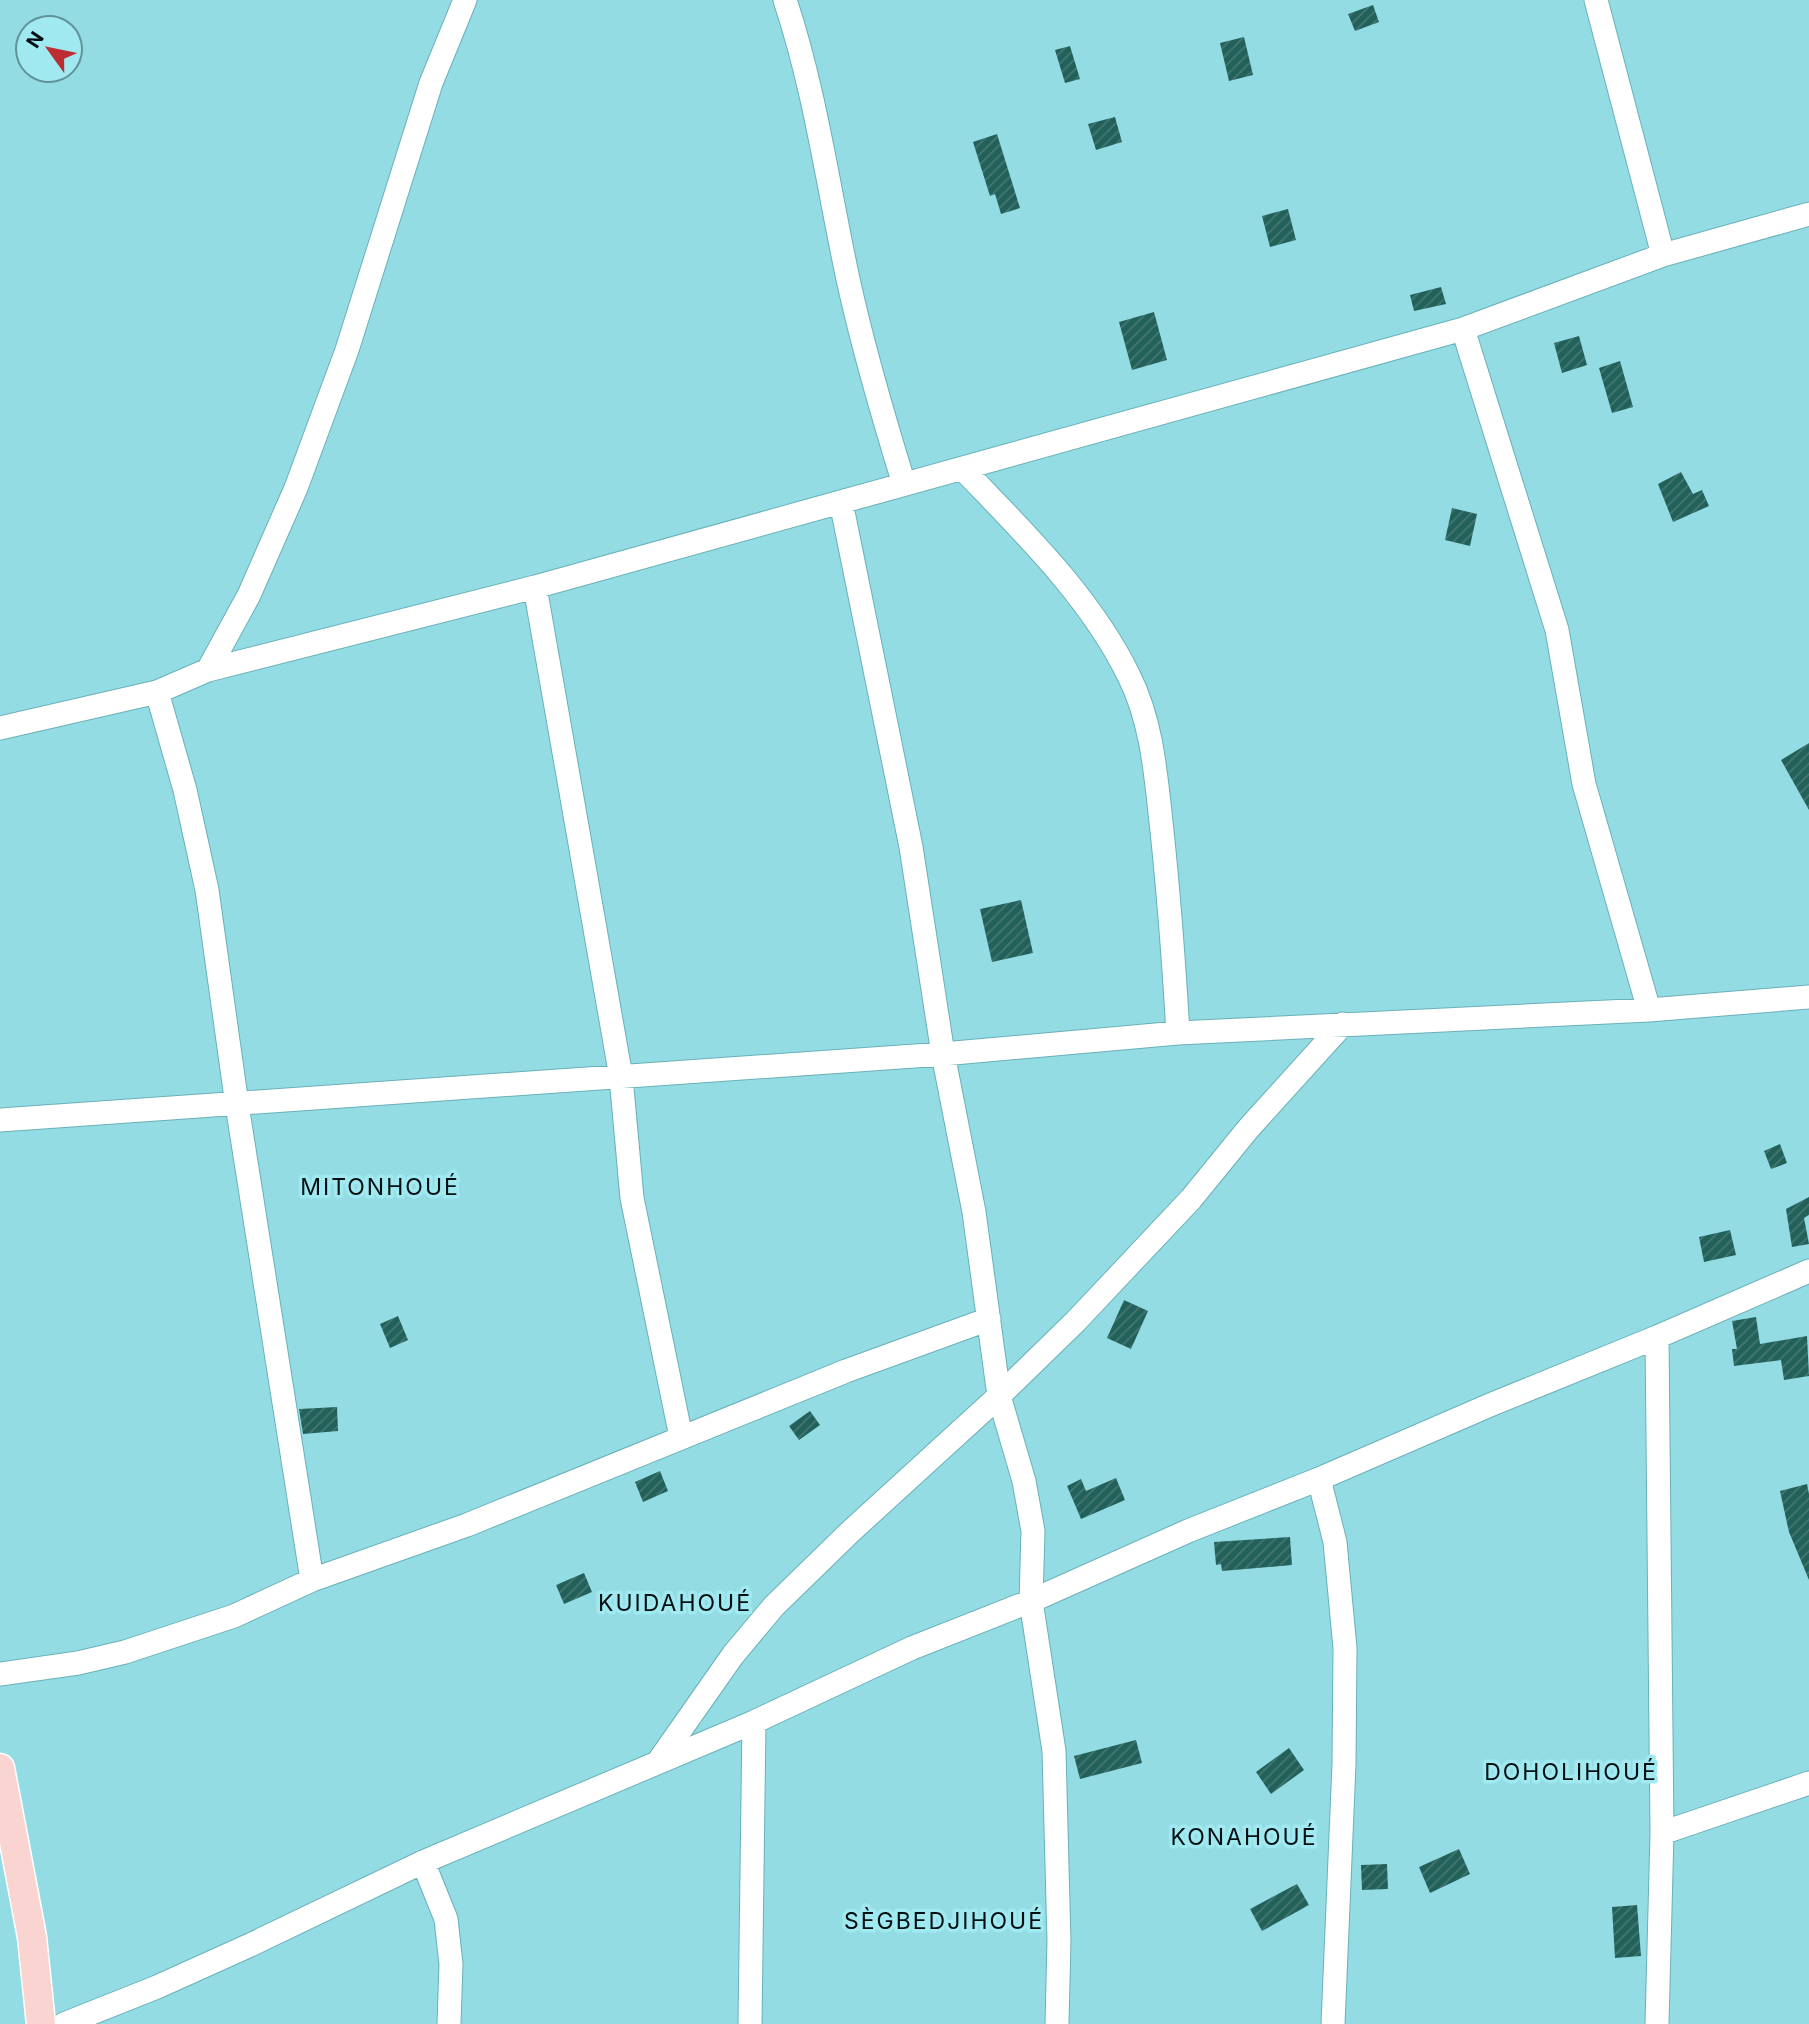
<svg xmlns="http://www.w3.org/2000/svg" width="1809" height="2024" font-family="Inter,sans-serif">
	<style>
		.building { fill: url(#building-hatch) }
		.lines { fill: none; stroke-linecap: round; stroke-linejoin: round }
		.minor-casing { stroke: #69b1b8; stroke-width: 25 }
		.major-casing { stroke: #fff; stroke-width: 31 }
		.minor { stroke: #fff; stroke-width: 23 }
		.major { stroke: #fad4d1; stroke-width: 28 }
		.labels { text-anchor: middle; stroke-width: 7; stroke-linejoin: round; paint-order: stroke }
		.quarter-label { font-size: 23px; letter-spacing: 2px; fill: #000f12; stroke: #a1e9f1 }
	</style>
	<defs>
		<pattern id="building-hatch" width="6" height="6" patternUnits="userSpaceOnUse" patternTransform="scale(1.75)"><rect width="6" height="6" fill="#22615a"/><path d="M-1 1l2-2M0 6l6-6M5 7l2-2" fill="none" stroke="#467672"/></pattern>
	</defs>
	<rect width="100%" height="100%" fill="#94dce4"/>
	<path class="building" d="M1373 5 1379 22 1355 31 1348 14Z
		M1244 37 1253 75 1229 81 1220 43Z
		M1070 46 1080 79 1065 83 1055 50Z
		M1115 117 1122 142 1096 150 1088 124Z
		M997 134 1020 208 1001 214 995 194 990 196 973 142Z
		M1288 209 1296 240 1270 247 1262 216Z
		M1441 287 1446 304 1414 311 1410 295Z
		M1154 312 1167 360 1132 370 1119 322Z
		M1579 336 1587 365 1562 373 1554 343Z
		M1620 361 1633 407 1612 413 1599 368Z
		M1681 472 1693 494 1702 490 1709 506 1673 522 1658 484Z
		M1452 508 1477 514 1470 546 1445 540Z
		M1809 743V810L1781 760Z
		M1021 900 1033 953 992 962 980 909Z
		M1780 1144 1787 1163 1771 1169 1764 1151Z
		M1809 1197V1215L1804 1218 1809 1244 1792 1247 1786 1209Z
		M1730 1230 1736 1255 1704 1262 1699 1237Z
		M1124 1300 1148 1311 1131 1349 1107 1338Z
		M398 1316 408 1340 390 1348 380 1324Z
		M1756 1317 1760 1344 1807 1336 1809 1376 1784 1380 1781 1360 1734 1366 1732 1349H1737L1732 1321Z
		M337 1407 338 1431 303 1434 299 1409Z
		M810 1411 820 1425 799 1440 789 1426Z
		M660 1471 668 1491 643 1502 635 1482Z
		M1116 1478 1125 1500 1081 1519 1067 1486 1081 1479 1086 1491Z
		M1807 1484 1809 1494V1580L1789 1532 1780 1491Z
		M1290 1537 1292 1565 1222 1571 1221 1564 1216 1565 1214 1542Z
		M584 1573 592 1592 564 1604 556 1585Z
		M1136 1740 1142 1763 1080 1779 1074 1756Z
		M1289 1748 1304 1770 1271 1794 1256 1772Z
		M1459 1849 1470 1874 1430 1893 1419 1867Z
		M1387 1864 1388 1889 1362 1890 1361 1865Z
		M1297 1884 1309 1905 1262 1931 1250 1909Z
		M1637 1905 1641 1956 1615 1958 1612 1907Z"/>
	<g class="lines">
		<g class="minor-casing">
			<path id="minor" d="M785 0C815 90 828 186 848 279 863 348 883 416 904 484
				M1596 0 1663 255
				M1463 329 1557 630 1584 784 1649 1010
				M963 469C1023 532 1090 596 1129 676 1153 724 1156 778 1162 831 1169 898 1174 965 1178 1033
				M841 502 911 847 943 1054 974 1212 999 1396 1024 1481 1033 1531 1031 1601 1054 1751 1059 1941 1057 2024
				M535 587 621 1077 632 1198 681 1437
				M208 670 535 587 1463 329 1663 255 1809 214
				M157 692 185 790 207 890 237 1105 312 1580
				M0 728 157 692 208 670 249 595 296 488 347 350 431 83 465 0
				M0 1120 943 1054 1178 1033 1649 1010 1809 997
				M1319 1479 1335 1542 1345 1648 1344 1764 1333 2024
				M0 1674 78 1663 125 1652 234 1616 312 1580 467 1525 846 1371 989 1319
				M658 1762 733 1655 774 1606 850 1532 999 1396 1076 1321 1191 1199 1248 1129 1343 1024
				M1662 1833 1809 1783
				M423 1862 446 1919 451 1964 449 2024
				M64 2024 157 1987 248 1946 423 1862 754 1722 912 1648 1031 1601 1188 1531 1319 1479 1490 1405 1657 1337 1809 1271
				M750 2024 754 1722
				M1657 2024 1662 1833 1657 1337"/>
		</g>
		<g class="major-casing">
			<path id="major" d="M0 1768 32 1937 41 2024"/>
		</g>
		<use href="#minor" class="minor"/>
		<use href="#major" class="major"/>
	</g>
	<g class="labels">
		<g class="quarter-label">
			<text x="380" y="1195">MITONHOUÉ</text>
			<text x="675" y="1611">KUIDAHOUÉ</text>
			<text x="1571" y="1780">DOHOLIHOUÉ</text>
			<text x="1244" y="1845">KONAHOUÉ</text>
			<text x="944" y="1929">SÈGBEDJIHOUÉ</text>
		</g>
	</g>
	<g transform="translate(49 49) rotate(303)"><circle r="33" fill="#a1e9f1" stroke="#619298" stroke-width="2"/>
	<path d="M0-5L12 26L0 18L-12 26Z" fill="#bd2d32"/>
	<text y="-10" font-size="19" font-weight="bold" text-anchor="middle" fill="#000f12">N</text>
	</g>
</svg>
